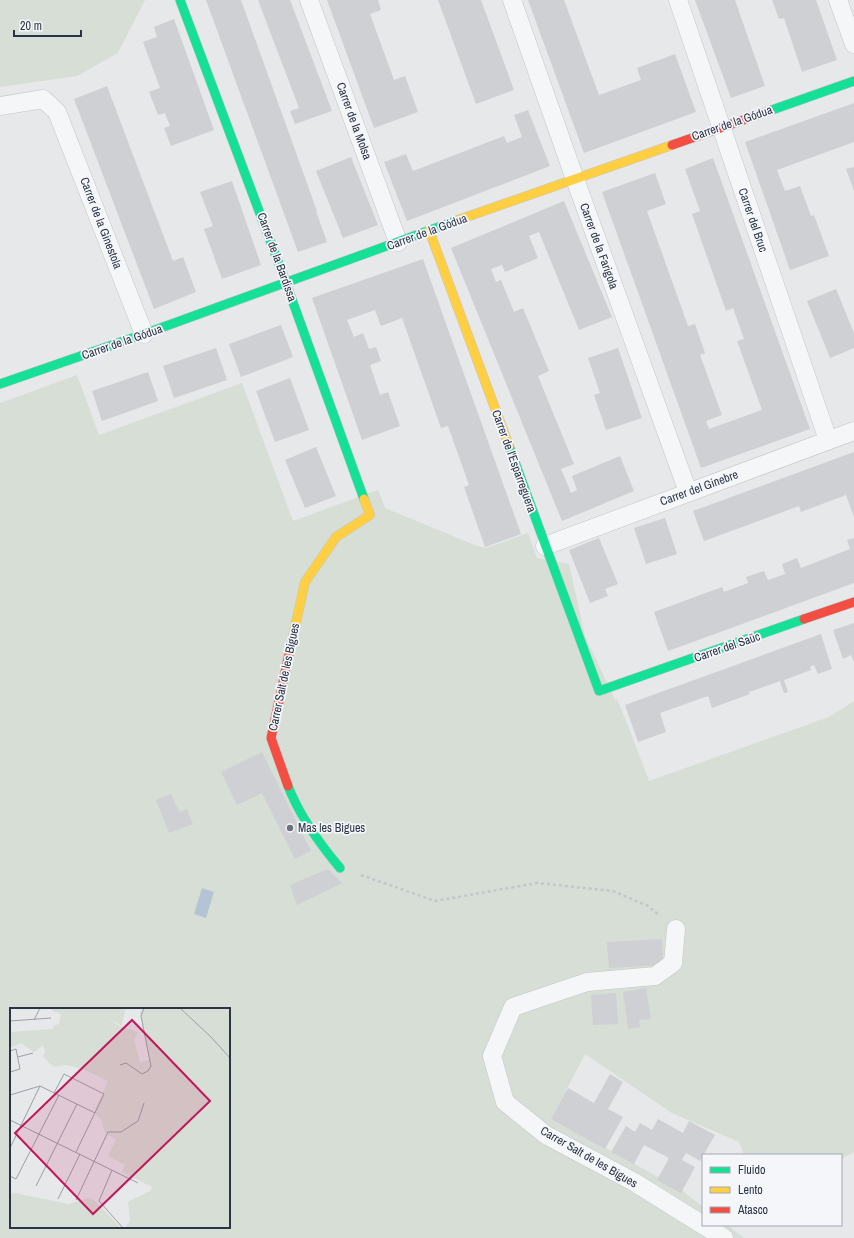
<svg xmlns="http://www.w3.org/2000/svg" width="854" height="1238" viewBox="0 0 854 1238" font-family="'Archivo Narrow',sans-serif">
	<style>
		.green { fill: #d6ded6; fill-rule: evenodd }
		.water { fill: #b4c4d5 }
		.building { fill: #ced0d3 }
		.lines { fill: none; stroke-linecap: round; stroke-linejoin: round }
		.street-casing { stroke: #c4c6c8; stroke-width: 19 }
		.fast-casing { stroke: #c4c6c8; stroke-width: 10 }
		.slow-casing { stroke: #c4c6c8; stroke-width: 10 }
		.jam-casing { stroke: #c4c6c8; stroke-width: 10 }
		.path { stroke: #c5c6ca; stroke-width: 2.5; stroke-dasharray: 3 3; stroke-linecap: butt }
		.street { stroke: #f5f6f7; stroke-width: 18 }
		.fast { stroke: #16e098; stroke-width: 9 }
		.slow { stroke: #ffcf43; stroke-width: 9 }
		.jam { stroke: #f24e42; stroke-width: 9 }
		.poi-dot { fill: #6c737f; stroke: #f4f6f9; stroke-width: 1.5 }
		.labels { text-anchor: middle; dominant-baseline: central; stroke-width: 3.5; stroke-linejoin: round; paint-order: stroke }
		.street-label { font-size: 12px; fill: #2b3445; stroke: #f4f6f9 }
		.poi-label { font-size: 12px; fill: #2b3445; stroke: #f4f6f9; text-anchor: start }
		.inset-road { fill: none; stroke: #9ba0a8; stroke-width: 1 }
		.view { fill: #c2185b; fill-opacity: 0.15; stroke: #c2185b; stroke-width: 2 }
		.inset-edge { fill: none; stroke: #2b3445; stroke-width: 2 }
	</style>
	<rect width="100%" height="100%" fill="#e6e8ea"/>
	<g class="green">
		<polygon points="0,0 145,0 118,53 77,76 0,87"/>
		<path d="M77 375 99 435 242 383 293 521 378 490 385 508 477 546 486 548 528 533 537 558 569 564 585 636 615 700 617 699 632 736 649 781 829 717 854 701V1152L841 1159V1155H744L739 1142 672 1113 585 1054 552 1118 683 1191 703 1207V1225H727L744 1238H0V403ZM11 1009H229V1227H11Z"/>
	</g>
	<polygon class="water" points="202,888 214,892 206,918 194,914"/>
	<g class="building">
		<polygon points="206,0 241,0 317,211 316,211 327,242 298,252"/>
		<polygon points="258,0 290,0 332,111 295,124 290,111 299,108"/>
		<polygon points="327,0 378,0 381,10 370,14 394,80 405,76 418,112 374,128"/>
		<polygon points="438,0 481,0 514,90 476,104"/>
		<polygon points="528,0 564,0 599,95 641,80 637,68 675,54 696,112 584,153"/>
		<polygon points="695,0 735,0 765,86 731,98"/>
		<polygon points="772,0 816,0 837,60 802,72 784,18 779,19"/>
		<polygon points="174,19 214,130 171,146 164,128 170,126 165,113 158,115 149,92 160,88 143,42 157,37 154,27"/>
		<polygon points="107,86 173,261 183,257 196,292 154,309 74,99"/>
		<polygon points="854,103 854,142 777,170 785,191 800,186 811,216 814,215 829,256 790,270 745,142"/>
		<polygon points="528,110 550,166 407,221 384,162 406,154 413,171 504,136 507,143 522,137 514,115"/>
		<polygon points="351,157 378,225 343,238 316,171"/>
		<polygon points="713,158 810,429 701,468 602,192 655,173 666,204 647,211 688,326 695,324 705,353 700,355 722,415 706,421 709,429 762,410 737,341 744,339 733,308 726,311 692,214 700,211 685,169"/>
		<polygon points="854,167 854,191 846,169"/>
		<polygon points="232,181 261,265 222,279 204,229 213,226 200,192"/>
		<polygon points="564,201 612,317 579,330 539,232 529,236 538,258 505,272 502,265 491,269 496,282 501,280 514,312 523,308 549,371 538,376 574,464 561,469 571,493 577,490 572,476 620,456 634,491 562,521 451,248"/>
		<polygon points="423,259 521,534 485,547 464,487 469,485 448,426 441,428 402,318 381,326 375,310 347,320 354,337 363,333 369,349 376,347 381,361 370,365 380,395 388,392 400,426 362,440 312,298"/>
		<polygon points="836,289 854,333 854,348 830,358 807,301"/>
		<polygon points="281,325 293,357 241,377 229,344"/>
		<polygon points="216,348 227,380 174,398 163,366"/>
		<polygon points="618,348 642,418 606,430 594,395 600,393 588,358"/>
		<polygon points="148,372 158,401 102,421 92,391"/>
		<polygon points="290,378 309,430 275,442 256,391"/>
		<polygon points="316,447 336,496 305,508 285,460"/>
		<polygon points="854,452 854,517 846,495 801,512 799,506 704,541 693,511"/>
		<polygon points="665,518 677,554 646,564 634,528"/>
		<polygon points="599,538 618,584 605,589 608,596 590,603 569,550"/>
		<polygon points="854,538 854,583 668,651 654,612 722,587 724,592 748,583 746,577 764,571 768,580 785,574 782,564 797,558 801,568 850,549 847,540"/>
		<polygon points="854,623 854,662 851,655 843,659 833,630"/>
		<polygon points="821,634 832,669 818,674 814,665 810,667 811,670 784,680 788,692 784,693 780,681 749,692 750,694 712,708 708,696 660,713 666,732 638,742 625,705"/>
		<polygon points="262,752 311,851 295,859 262,793 237,805 221,772"/>
		<polygon points="171,794 179,812 187,809 193,824 169,833 156,800"/>
		<polygon points="328,869 342,883 297,905 290,885"/>
		<polygon points="662,939 663,965 609,968 607,942"/>
		<polygon points="646,988 651,1019 639,1020 640,1027 628,1029 623,992"/>
		<polygon points="616,993 618,1024 593,1025 591,995"/>
		<polygon points="610,1074 623,1082 608,1109 623,1117 605,1149 551,1119 568,1088 594,1103"/>
		<polygon points="658,1119 683,1133 689,1121 715,1135 700,1161 686,1153 682,1160 695,1167 681,1193 657,1180 669,1158 644,1145 634,1164 611,1152 626,1126 635,1132 640,1123 652,1130"/>
	</g>
	<g class="lines">
		<defs>
			<g id="street">
				<polyline points="309,0 398,242"/>
				<polyline points="512,0 575,179 688,492"/>
				<polyline points="678,0 828,440"/>
				<polyline points="838,0 854,44"/>
				<polyline points="0,106 43,99 57,112 144,334"/>
				<polyline points="545,546 854,431"/>
				<polyline points="676,929 673,963 655,976 587,982 513,1007 492,1056 505,1102 546,1135 634,1182 703,1225"/>
				<polyline points="703,1225 724,1238"/>
			</g>
			<g id="fast">
				<polyline points="180,0 286,283 364,499"/>
				<polyline points="769,111 854,81"/>
				<polyline points="0,384 144,334 458,220"/>
				<polyline points="509,446 599,691 804,619"/>
				<path d="M288 786C300 817 319 843 340 868"/>
			</g>
			<g id="slow">
				<polyline points="458,220 672,145"/>
				<polyline points="429,230 509,446"/>
				<polyline points="289,654 305,582 336,537 370,515 364,499"/>
			</g>
			<g id="jam">
				<polyline points="672,145 769,111"/>
				<polyline points="804,619 854,602"/>
				<polyline points="288,786 271,738 289,654"/>
			</g>
		</defs>
		<use href="#street" class="street-casing"/>
		<use href="#fast" class="fast-casing"/>
		<use href="#slow" class="slow-casing"/>
		<use href="#jam" class="jam-casing"/>
		<polyline class="path" points="361,875 435,901 537,883 613,891 648,906 660,916"/>
		<use href="#street" class="street"/>
		<use href="#fast" class="fast"/>
		<use href="#slow" class="slow"/>
		<use href="#jam" class="jam"/>
	</g>
	<circle class="poi-dot" cx="290" cy="828" r="4"/>
	<g class="labels">
		<g class="street-label">
			<text transform="translate(354 121) rotate(70)">Carrer de la Molsa</text>
			<text transform="translate(732 123) rotate(-19)">Carrer de la Gódua</text>
			<text transform="translate(753 220) rotate(71)">Carrer del Bruc</text>
			<text transform="translate(101 223) rotate(69)">Carrer de la Ginestola</text>
			<text transform="translate(427 232) rotate(-20)">Carrer de la Gódua</text>
			<text transform="translate(599 246) rotate(70)">Carrer de la Farigola</text>
			<text transform="translate(277 257) rotate(70)">Carrer de la Bardissa</text>
			<text transform="translate(122 342) rotate(-19)">Carrer de la Gódua</text>
			<text transform="translate(514 461) rotate(70)">Carrer de l'Esparreguera</text>
			<text transform="translate(699 488) rotate(-20)">Carrer del Ginebre</text>
			<text transform="translate(727 647) rotate(-19)">Carrer del Saüc</text>
			<text transform="translate(284 677) rotate(-78)">Carrer Salt de les Bigues</text>
			<text transform="translate(589 1157) rotate(30)">Carrer Salt de les Bigues</text>
		</g>
		<g class="poi-label">
			<text x="298" y="828">Mas les Bigues</text>
		</g>
	</g>
	<g transform="translate(10 1008)">
		<rect width="220" height="220" fill="#e6e8ea"/>
		<path d="M43 0H121L115 2 112 18 98 10 109 18 128 24 124 32 130 54 139 52 130 4 134 0H220V220H115L120 213 118 194 140 183 142 179 112 164 115 157 98 148 106 131 95 125 91 111 86 107 85 101 98 73 75 62 56 57 44 59 33 49 35 43 33 37 24 44 11 35 0 40V24L43 21V18L49 16 51 6 41 2ZM5 185 58 196 78 190 84 192 111 220H0V186Z" fill="#d6ded6"/>
		<path class="inset-road" d="M170 0 201 29 220 50M24 12 30 0M0 13 41 10M0 43 6 41 10 61 0 64M8 49 23 45M110 57 116 55 132 66 138 63 141 58 131 8 134 0M44 85 54 66 94 86 66 144M0 87 30 78 85 105M0 112 128 175M0 140 30 78M102 162 89 193 113 220M0 168 6 171 49 87M26 178 67 96M48 191 70 146M66 192 98 124H111L128 113 134 95"/>
		<path class="view" d="M122 12 200 93 83 206 5 125Z"/>
		<rect width="220" height="220" class="inset-edge"/>
	</g>
	<rect x="702" y="1154" width="140" height="72" fill="#f4f6f9" stroke="#a4a8b1"/>
	<rect x="710" y="1167" width="20" height="6" fill="#16e098" stroke="#a4a8b1"/>
	<text x="738" y="1174" font-size="12" fill="#2b3445">Fluido</text>
	<rect x="710" y="1187" width="20" height="6" fill="#ffcf43" stroke="#a4a8b1"/>
	<text x="738" y="1194" font-size="12" fill="#2b3445">Lento</text>
	<rect x="710" y="1207" width="20" height="6" fill="#f24e42" stroke="#a4a8b1"/>
	<text x="738" y="1214" font-size="12" fill="#2b3445">Atasco</text>
	<path d="M14 30v6h67v-6" fill="none" stroke="#2b3445" stroke-width="2"/>
	<text x="20" y="30" font-size="12" fill="#2b3445" stroke="#f4f6f9" stroke-width="3" paint-order="stroke">20 m</text>
</svg>
